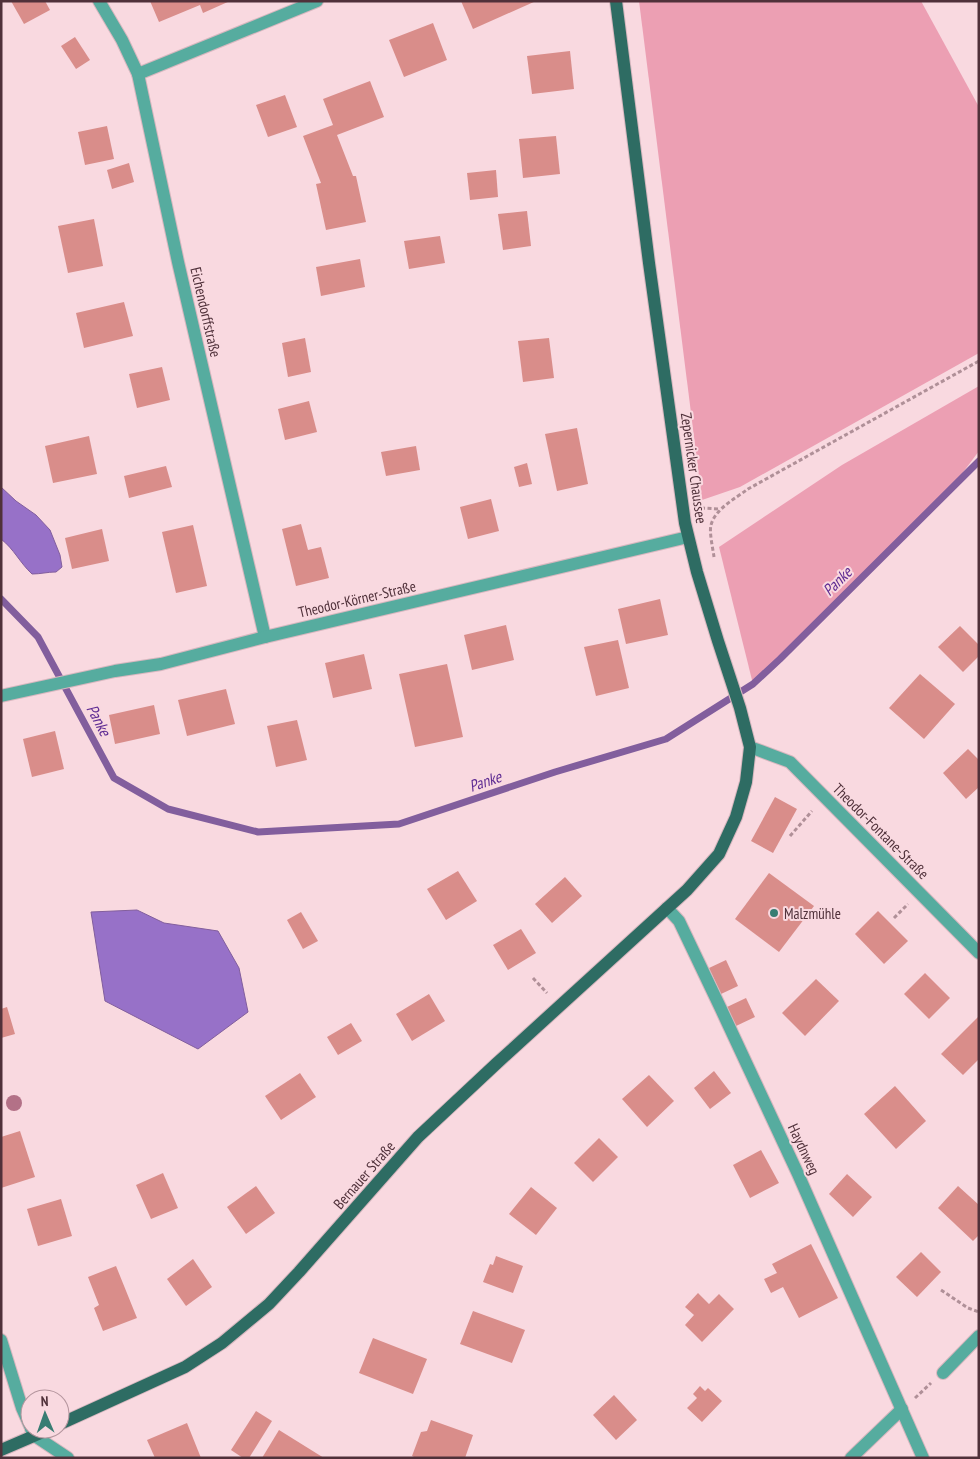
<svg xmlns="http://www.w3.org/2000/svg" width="980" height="1459" viewBox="0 0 980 1459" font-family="'PT Sans Narrow',sans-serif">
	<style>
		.green { fill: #ec9fb3 }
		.water { fill: #9771c8; stroke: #825e9d }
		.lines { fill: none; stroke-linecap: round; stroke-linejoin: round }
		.stream { stroke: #825e9d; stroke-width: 7 }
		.building { fill: #d98d8a }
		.minor-casing { stroke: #d7b7bf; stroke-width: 14 }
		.major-casing { stroke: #d7b7bf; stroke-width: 14 }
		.path { stroke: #b09098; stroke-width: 3; stroke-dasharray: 4 2.5; stroke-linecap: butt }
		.minor { stroke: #56ac9f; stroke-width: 12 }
		.major { stroke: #2e6c63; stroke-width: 12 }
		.tree { fill: #b37187 }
		.poi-dot { fill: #387d73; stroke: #f9d9e0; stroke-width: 2 }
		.labels { text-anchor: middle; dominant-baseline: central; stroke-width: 4; stroke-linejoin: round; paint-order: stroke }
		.street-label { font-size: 15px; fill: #50313a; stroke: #f9d9e0 }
		.poi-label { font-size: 15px; fill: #50313a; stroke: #f9d9e0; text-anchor: start }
		.water-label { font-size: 16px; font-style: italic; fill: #5f2c93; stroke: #f9d9e0 }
	</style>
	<rect width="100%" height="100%" fill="#f9d9e0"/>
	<g class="green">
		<polygon points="639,1 921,1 979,107 979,353 740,487 702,500"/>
		<polygon points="979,386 979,451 946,495 753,684 719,547 842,465"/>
	</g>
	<g class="water">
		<path d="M1 487 16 501 36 515 50 530 60 555 62 567 56 572C47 572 41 574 32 574 20 563 14 549 1 539Z"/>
		<polygon points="137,910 164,923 218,931 239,968 248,1012 198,1049 105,1001 91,912"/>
	</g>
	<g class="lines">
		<polyline class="stream" points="1,599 38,637 114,778 168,809 258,832 399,824 555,772 666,739 753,684 780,659 979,461"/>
	</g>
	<g class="building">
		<polygon points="11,1 45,1 50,10 24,24"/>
		<polygon points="150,1 230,1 203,13 200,5 159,22"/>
		<polygon points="461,1 536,1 473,29"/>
		<polygon points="433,23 447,60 404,77 389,40"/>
		<polygon points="75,37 90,60 76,69 61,46"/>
		<polygon points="570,51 574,89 532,94 527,56"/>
		<polygon points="370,81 384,117 337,135 353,176 356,176 366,222 326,230 316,184 321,183 303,136 333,125 323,99"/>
		<polygon points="285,95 297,127 268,137 256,105"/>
		<polygon points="107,126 114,159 85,165 78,132"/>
		<polygon points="556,136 560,174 523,178 519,139"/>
		<polygon points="129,163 134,182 112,189 107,170"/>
		<polygon points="496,170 498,197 470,200 467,173"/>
		<polygon points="527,211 531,246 503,250 498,214"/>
		<polygon points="94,219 103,266 68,273 58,226"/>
		<polygon points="440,236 445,263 409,269 404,241"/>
		<polygon points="360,259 365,287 321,296 316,267"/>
		<polygon points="124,302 133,336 84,348 76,313"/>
		<polygon points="305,338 311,372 288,377 282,343"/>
		<polygon points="549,338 554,378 523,382 518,341"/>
		<polygon points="162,367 170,400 137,408 129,374"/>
		<polygon points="309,401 317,432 285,440 278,409"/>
		<polygon points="577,428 588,484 557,491 545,434"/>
		<polygon points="89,436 97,474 53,483 45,446"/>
		<polygon points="416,446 420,470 386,476 381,452"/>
		<polygon points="527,463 532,484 519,487 514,467"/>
		<polygon points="166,466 172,487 129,498 124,476"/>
		<polygon points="491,499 499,531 468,539 460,507"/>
		<polygon points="301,524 308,550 321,547 329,578 296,586 282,529"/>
		<polygon points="193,525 207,586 176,593 162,532"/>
		<polygon points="102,529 109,561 72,569 65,538"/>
		<polygon points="660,599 668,635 626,644 618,609"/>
		<polygon points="506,625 514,660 472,670 464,635"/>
		<polygon points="960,626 979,645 979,656 963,672 938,647"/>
		<polygon points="618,640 629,688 596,696 584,647"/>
		<polygon points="364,654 372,689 333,698 325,663"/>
		<polygon points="447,664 463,737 415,747 399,674"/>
		<polygon points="920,674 955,704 924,739 889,708"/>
		<polygon points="226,689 235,724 187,736 178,700"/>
		<polygon points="154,705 160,734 115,744 109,715"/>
		<polygon points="297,720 307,760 276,767 267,726"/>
		<polygon points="55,731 64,769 32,777 23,739"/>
		<polygon points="968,749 979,760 979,787 966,799 943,773"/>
		<polygon points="775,797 797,809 773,853 751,841"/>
		<polygon points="458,871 477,901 446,920 427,889"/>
		<polygon points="769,873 814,906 779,952 735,919"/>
		<polygon points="565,877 582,896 552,923 535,904"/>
		<polygon points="878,911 908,941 884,964 855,934"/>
		<polygon points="301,912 318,941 303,949 287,920"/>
		<polygon points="521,929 536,953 508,970 493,945"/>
		<polygon points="726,960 738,986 721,994 709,968"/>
		<polygon points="925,973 950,998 929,1019 904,994"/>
		<polygon points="816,979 839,1001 805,1036 782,1013"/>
		<polygon points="429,994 445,1021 412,1041 396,1014"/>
		<polygon points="746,998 755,1017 736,1026 727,1007"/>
		<polygon points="7,1007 15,1034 1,1038 1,1009"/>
		<polygon points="979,1016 979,1059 963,1075 941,1054"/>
		<polygon points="351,1023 362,1041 338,1055 327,1037"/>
		<polygon points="714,1071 731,1093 710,1109 694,1088"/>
		<polygon points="300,1073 316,1097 281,1120 265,1096"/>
		<polygon points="649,1075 674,1101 647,1127 622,1099"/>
		<polygon points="895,1086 926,1121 896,1149 864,1114"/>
		<polygon points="20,1131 35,1177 1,1188 1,1137"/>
		<polygon points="599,1138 618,1157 593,1182 574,1163"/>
		<polygon points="761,1150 779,1183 750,1198 733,1165"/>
		<polygon points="163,1173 178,1208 151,1219 136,1185"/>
		<polygon points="847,1174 872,1197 853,1217 829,1194"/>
		<polygon points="256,1186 275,1213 246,1234 227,1207"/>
		<polygon points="958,1186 979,1205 979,1235 973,1241 938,1208"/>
		<polygon points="531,1187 557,1208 536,1235 509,1214"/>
		<polygon points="61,1199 72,1236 38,1246 27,1209"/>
		<polygon points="811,1244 838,1298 799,1318 783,1287 771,1293 764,1279 777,1273 772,1264"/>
		<polygon points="921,1252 941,1272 917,1297 896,1277"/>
		<polygon points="496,1256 523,1266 513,1293 483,1282 490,1264 493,1265"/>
		<polygon points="193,1259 212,1287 186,1306 167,1279"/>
		<polygon points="116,1266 137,1318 103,1331 94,1308 99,1305 88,1277"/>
		<polygon points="698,1293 709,1304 719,1294 734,1309 702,1342 685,1325 694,1315 685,1307"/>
		<polygon points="473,1311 525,1330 512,1363 460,1344"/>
		<polygon points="373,1338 427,1359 413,1394 359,1373"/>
		<polygon points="700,1386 705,1391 708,1388 722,1401 702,1422 687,1408 697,1398 693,1394"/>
		<polygon points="614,1395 637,1420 616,1440 593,1415"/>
		<polygon points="256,1411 272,1421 249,1458 243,1458 231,1450"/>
		<polygon points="431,1420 473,1435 465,1458 416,1458 412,1456 421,1432 427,1431"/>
		<polygon points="187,1423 201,1458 155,1458 147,1440"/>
		<polygon points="279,1430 324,1458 262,1458"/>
	</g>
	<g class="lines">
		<defs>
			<g id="minor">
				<polyline points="99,1 122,40 138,74 178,262 265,637"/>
				<polyline points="138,74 317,1"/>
				<polyline points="1,696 115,671 161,664 265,637 688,537"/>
				<polyline points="750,747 790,762 979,953"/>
				<polyline points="667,908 679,921 721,1009 798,1174 923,1458"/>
				<polyline points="1,1340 22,1408 30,1426"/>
				<polyline points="943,1373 979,1336"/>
				<polyline points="31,1429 35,1436 68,1458"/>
				<polyline points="851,1458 902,1409"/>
			</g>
			<g id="major">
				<polyline points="60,1424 185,1367 222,1343 269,1304 299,1272 418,1137 496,1064 687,890 719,854 736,817 746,782 750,747 740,708 718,641 697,572 685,523 649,263 616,1"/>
				<polyline points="1,1450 50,1429"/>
			</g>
		</defs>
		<use href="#minor" class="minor-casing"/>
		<use href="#major" class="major-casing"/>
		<g class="path">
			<polyline points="701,508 720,509"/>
			<path d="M714 557C713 549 709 532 711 525 715 509 736 498 748 489L979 361"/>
			<polyline points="790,836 812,811"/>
			<polyline points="894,918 908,904"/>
			<polyline points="533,978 547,993"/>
			<polyline points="941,1290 968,1308 979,1312"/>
			<polyline points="915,1398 931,1383"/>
		</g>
		<use href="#minor" class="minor"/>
		<use href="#major" class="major"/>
	</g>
	<circle class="tree" cx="14" cy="1103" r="8"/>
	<circle class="poi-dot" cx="774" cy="913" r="5"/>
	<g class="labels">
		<g class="street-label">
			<text transform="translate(206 312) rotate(77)">Eichendorffstraße</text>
			<text transform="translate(694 468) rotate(82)">Zepernicker Chaussee</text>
			<text transform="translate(357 599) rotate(-13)">Theodor-Körner-Straße</text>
			<text transform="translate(881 831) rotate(45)">Theodor-Fontane-Straße</text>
			<text transform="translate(804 1149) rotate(65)">Haydnweg</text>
			<text transform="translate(364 1175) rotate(-49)">Bernauer Straße</text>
		</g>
		<g class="poi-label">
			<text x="784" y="913">Malzmühle</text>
		</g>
		<g class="water-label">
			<text transform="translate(837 581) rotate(-45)">Panke</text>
			<text transform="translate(99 720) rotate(62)">Panke</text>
			<text transform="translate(485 781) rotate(-19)">Panke</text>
		</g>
	</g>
	<rect width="980" height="1459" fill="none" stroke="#50313a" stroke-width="5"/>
	<g transform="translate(45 1414) rotate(358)"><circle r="24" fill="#f9d9e0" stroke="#b5969e"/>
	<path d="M0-4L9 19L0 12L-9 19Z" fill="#387d73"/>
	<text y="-8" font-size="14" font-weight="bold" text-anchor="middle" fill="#50313a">N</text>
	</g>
</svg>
